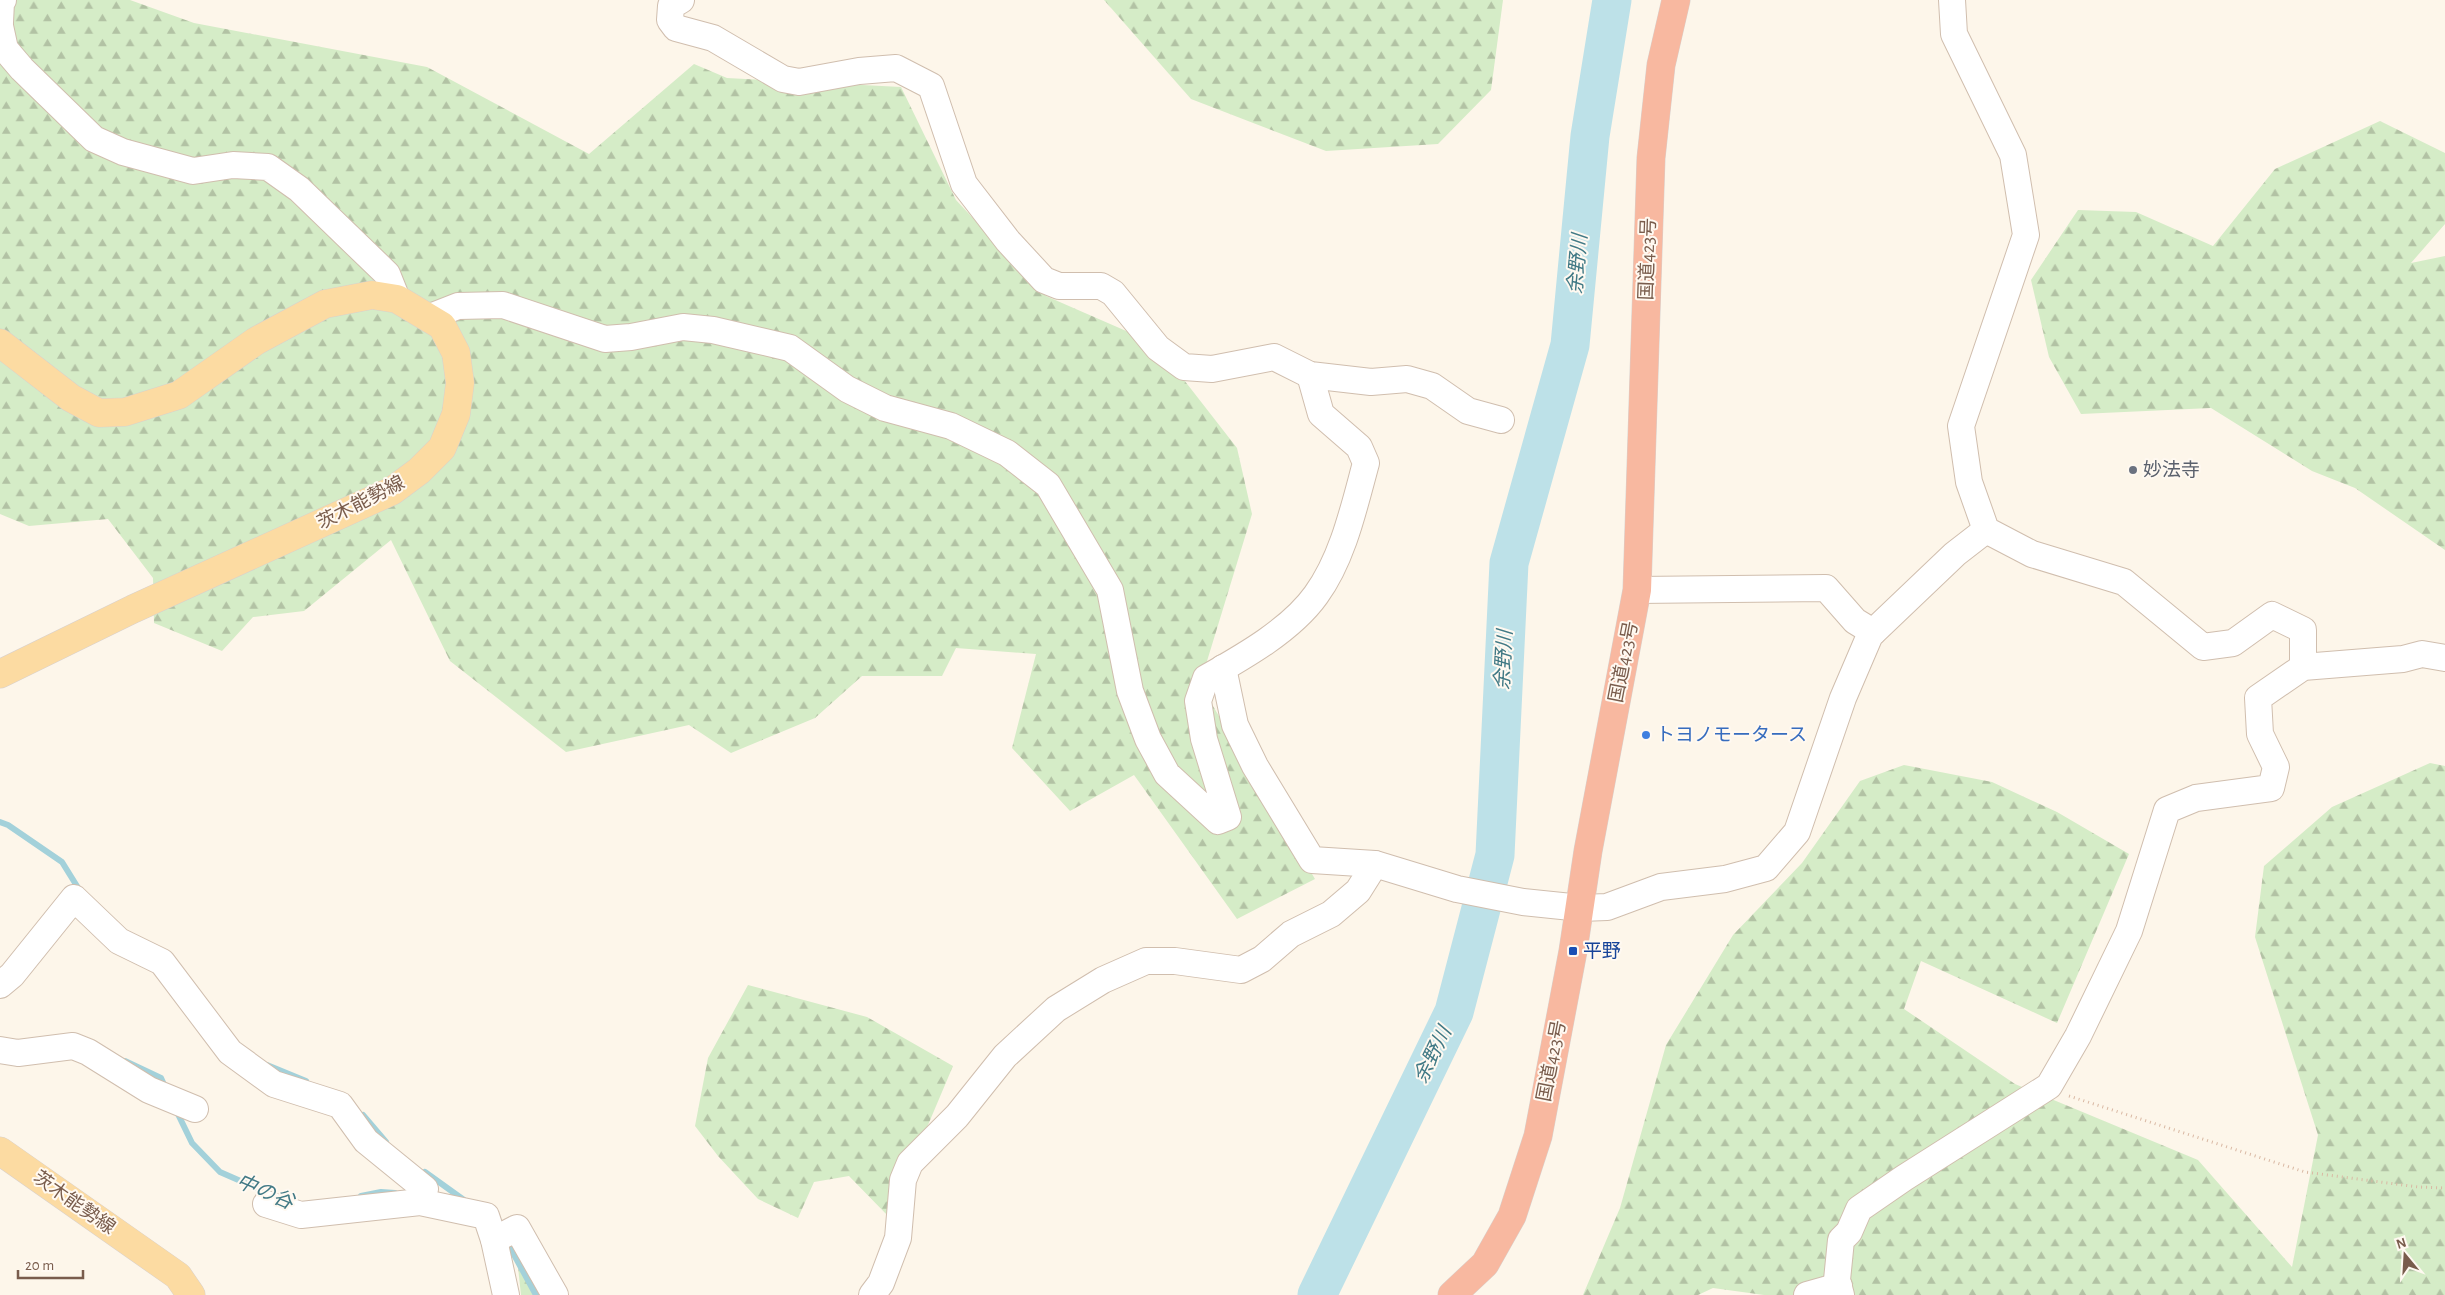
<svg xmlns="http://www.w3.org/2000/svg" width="2445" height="1295" viewBox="0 0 2445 1295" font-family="'Alegreya Sans','Noto Sans JP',sans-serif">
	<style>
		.forest { fill: url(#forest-firs) }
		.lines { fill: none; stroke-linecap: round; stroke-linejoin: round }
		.stream { stroke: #a3d1da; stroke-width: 6 }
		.river { stroke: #bde1e8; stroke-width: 39 }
		.minor-casing { stroke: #d0beae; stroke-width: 28 }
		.major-casing { stroke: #d9d1cd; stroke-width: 29 }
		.highway-casing { stroke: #d9d1cd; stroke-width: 29 }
		.path { stroke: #d9b8a3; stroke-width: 3; stroke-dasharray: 1 4; stroke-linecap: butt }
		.minor { stroke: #fff; stroke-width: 26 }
		.major { stroke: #fcdba2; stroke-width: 28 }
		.highway { stroke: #f8b8a0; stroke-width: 28 }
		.worship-dot { fill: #6b7280; stroke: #fff9f1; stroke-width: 2 }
		.shop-dot { fill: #3f7fe0; stroke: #fff9f1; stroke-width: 2 }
		.transit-dot { fill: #1a4fb4; stroke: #fff9f1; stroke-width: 2 }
		.labels { text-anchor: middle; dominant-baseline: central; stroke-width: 4; stroke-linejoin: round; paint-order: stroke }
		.street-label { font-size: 19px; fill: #795c4c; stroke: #fff9f1 }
		.worship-label { font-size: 19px; fill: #5b616d; stroke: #fff9f1; text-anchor: start }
		.shop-label { font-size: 19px; fill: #366cbe; stroke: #fff9f1; text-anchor: start }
		.transit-label { font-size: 19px; fill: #164399; stroke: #fff9f1; text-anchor: start }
		.water-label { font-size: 20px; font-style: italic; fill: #417985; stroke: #fff9f1 }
	</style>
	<defs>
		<pattern id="forest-firs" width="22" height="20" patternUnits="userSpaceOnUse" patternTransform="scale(1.25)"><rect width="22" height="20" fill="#d5ecc7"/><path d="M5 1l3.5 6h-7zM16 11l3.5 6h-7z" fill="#b2c2a4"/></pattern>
	</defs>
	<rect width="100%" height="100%" fill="#fdf6ea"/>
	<g class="forest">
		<polygon points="0,0 130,0 194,23 427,67 589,154 694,64 727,78 901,87 956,200 1046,296 1156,344 1237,448 1252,514 1200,684 1315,879 1237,919 1134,775 1070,811 1012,748 1036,654 956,648 942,676 862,676 815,718 731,753 689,725 566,752 450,661 391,540 304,611 253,617 222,651 154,623 153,578 108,519 29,526 0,514"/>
		<polygon points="1104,0 1503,0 1491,90 1438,144 1326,151 1191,99"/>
		<polygon points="2380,121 2445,153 2445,224 2411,263 2445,256 2445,550 2355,488 2312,471 2211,408 2081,414 2049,357 2031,280 2078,210 2136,212 2213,246 2275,169"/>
		<polygon points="2430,763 2445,766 2445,1295 1764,1295 1713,1288 1698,1295 1583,1295 1620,1208 1666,1045 1733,935 1802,863 1860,781 1904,765 1992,782 2057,812 2129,854 2057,1023 1921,961 1904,1009 2015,1084 2198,1160 2292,1267 2318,1135 2255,937 2264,866 2332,807"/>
		<polygon points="748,985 867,1017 953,1066 889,1217 849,1176 814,1182 798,1218 758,1199 718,1156 695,1126 708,1058"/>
		<polygon points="517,1258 539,1295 521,1295"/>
	</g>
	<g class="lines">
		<g class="stream">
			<polyline points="0,822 8,825 62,862 80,891"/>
			<polyline points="125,1061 161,1078 165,1087"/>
			<polyline points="267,1065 306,1081"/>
			<polyline points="176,1110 192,1143 220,1172 270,1194"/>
			<polyline points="363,1115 386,1142"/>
			<polyline points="425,1172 464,1200"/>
			<polyline points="361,1196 381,1192 395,1193"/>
			<polyline points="506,1240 536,1295"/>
		</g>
		<polyline class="river" points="1317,1295 1454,1012 1495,855 1509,563 1570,345 1590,136 1612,0"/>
		<defs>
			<g id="minor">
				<polyline points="681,0 671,6 670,20 676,28 713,38 783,79 799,82 859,71 896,68 931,86 964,184 1008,241 1044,280 1059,286 1101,286 1113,293 1158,348 1184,367 1212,369 1274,357 1310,375 1371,382 1407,379 1432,386 1468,411 1501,420"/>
				<polyline points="1952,0 1954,34 2013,155 2026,235 1961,426 1969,482 1986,530 2032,554 2124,582 2203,647 2233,643 2272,615 2303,630 2303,667"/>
				<polyline points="0,22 1,2 3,0"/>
				<polyline points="0,26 5,49 22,69 94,139 123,152 193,171 233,165 268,167 299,189 387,274 397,299"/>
				<path d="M430 317 458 306 503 305 605 339 631 337 683 327 713 330 790 348 847 389 885 408 951 426 1007 453 1048 485 1110 590 1130 691 1148 739 1167 774 1218 821 1228 817 1204 739 1198 701 1206 678C1243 657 1291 630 1316 595 1343 558 1354 507 1366 463L1359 447 1321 414 1310 375"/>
				<polyline points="1637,590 1826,588 1855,621 1873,632"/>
				<polyline points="1223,668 1235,725 1255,766 1312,860 1375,864 1457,889 1523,902 1581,908 1607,907 1661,887 1725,879 1766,868 1797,832 1843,698 1870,635 1955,554 1986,530"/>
				<polyline points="0,985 12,975 74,898 119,941 162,962 230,1052 274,1084 340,1105 366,1141 425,1189 420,1202"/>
				<polyline points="0,1050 18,1053 73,1046 88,1052 149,1090 195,1109"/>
				<polyline points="266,1204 301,1215 420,1202 486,1216 494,1240 506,1295"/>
				<polyline points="494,1240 517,1228 555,1295"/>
				<polyline points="872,1295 881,1283 898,1238 903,1180 910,1163 957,1116 1005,1056 1056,1009 1103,980 1146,961 1175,961 1241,970 1262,959 1291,934 1331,914 1358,891 1375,864"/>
				<polyline points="1807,1295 1839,1286"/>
				<polyline points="1841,1295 1837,1280 1841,1240 1849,1232 1859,1209 1904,1178 2049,1086 2078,1036 2129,931 2167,810 2196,798 2271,788 2276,767 2260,734 2258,698 2303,667 2403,659 2422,654 2445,658"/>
			</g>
			<g id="major">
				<polyline points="0,343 71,398 99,413 125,412 179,395 256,341 325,304 372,295 397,299 442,326 456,353 460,383 456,414 442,448 419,471 392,491 133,609 0,674"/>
				<polyline points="0,1151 178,1276 191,1295"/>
			</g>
			<polyline id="highway" points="1452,1295 1485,1264 1512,1216 1538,1136 1573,951 1588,851 1637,590 1651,158 1661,65 1676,0"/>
		</defs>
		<use href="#minor" class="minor-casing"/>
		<use href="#major" class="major-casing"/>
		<use href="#highway" class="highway-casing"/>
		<polyline class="path" points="2069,1096 2305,1172 2418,1187 2445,1188"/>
		<use href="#minor" class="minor"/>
		<use href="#major" class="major"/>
		<use href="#highway" class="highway"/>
	</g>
	<circle class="worship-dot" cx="2133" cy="470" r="5"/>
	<circle class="shop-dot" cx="1646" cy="735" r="5"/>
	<rect class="transit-dot" x="1568" y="946" width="10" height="10" rx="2.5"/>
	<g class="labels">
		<g class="street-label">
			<text transform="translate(1648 259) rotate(-88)">国道423号</text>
			<text transform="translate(361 503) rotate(-27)">茨木能勢線</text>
			<text transform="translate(1624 662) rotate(-79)">国道423号</text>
			<text transform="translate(1552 1061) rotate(-79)">国道423号</text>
			<text transform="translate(74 1203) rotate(35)">茨木能勢線</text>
		</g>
		<g class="worship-label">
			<text x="2143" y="470">妙法寺</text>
		</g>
		<g class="shop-label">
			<text x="1656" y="735">トヨノモータース</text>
		</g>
		<g class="transit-label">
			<text x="1583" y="951">平野</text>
		</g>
		<g class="water-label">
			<text transform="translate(1578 264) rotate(-85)">余野川</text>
			<text transform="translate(1504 660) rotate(-87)">余野川</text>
			<text transform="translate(1433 1055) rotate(-64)">余野川</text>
			<text transform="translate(265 1192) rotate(23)">中の谷</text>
		</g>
	</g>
	<g transform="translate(2405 1255) rotate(342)" stroke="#fff9f1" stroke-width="4" paint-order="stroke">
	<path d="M0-4L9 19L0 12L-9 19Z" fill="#795c4c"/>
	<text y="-8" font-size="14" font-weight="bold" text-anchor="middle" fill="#795c4c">N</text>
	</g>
	<path d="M18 1270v8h65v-8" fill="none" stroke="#795c4c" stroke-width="2.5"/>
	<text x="25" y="1270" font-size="15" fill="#795c4c" stroke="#fff9f1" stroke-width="4" paint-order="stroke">20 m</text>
</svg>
